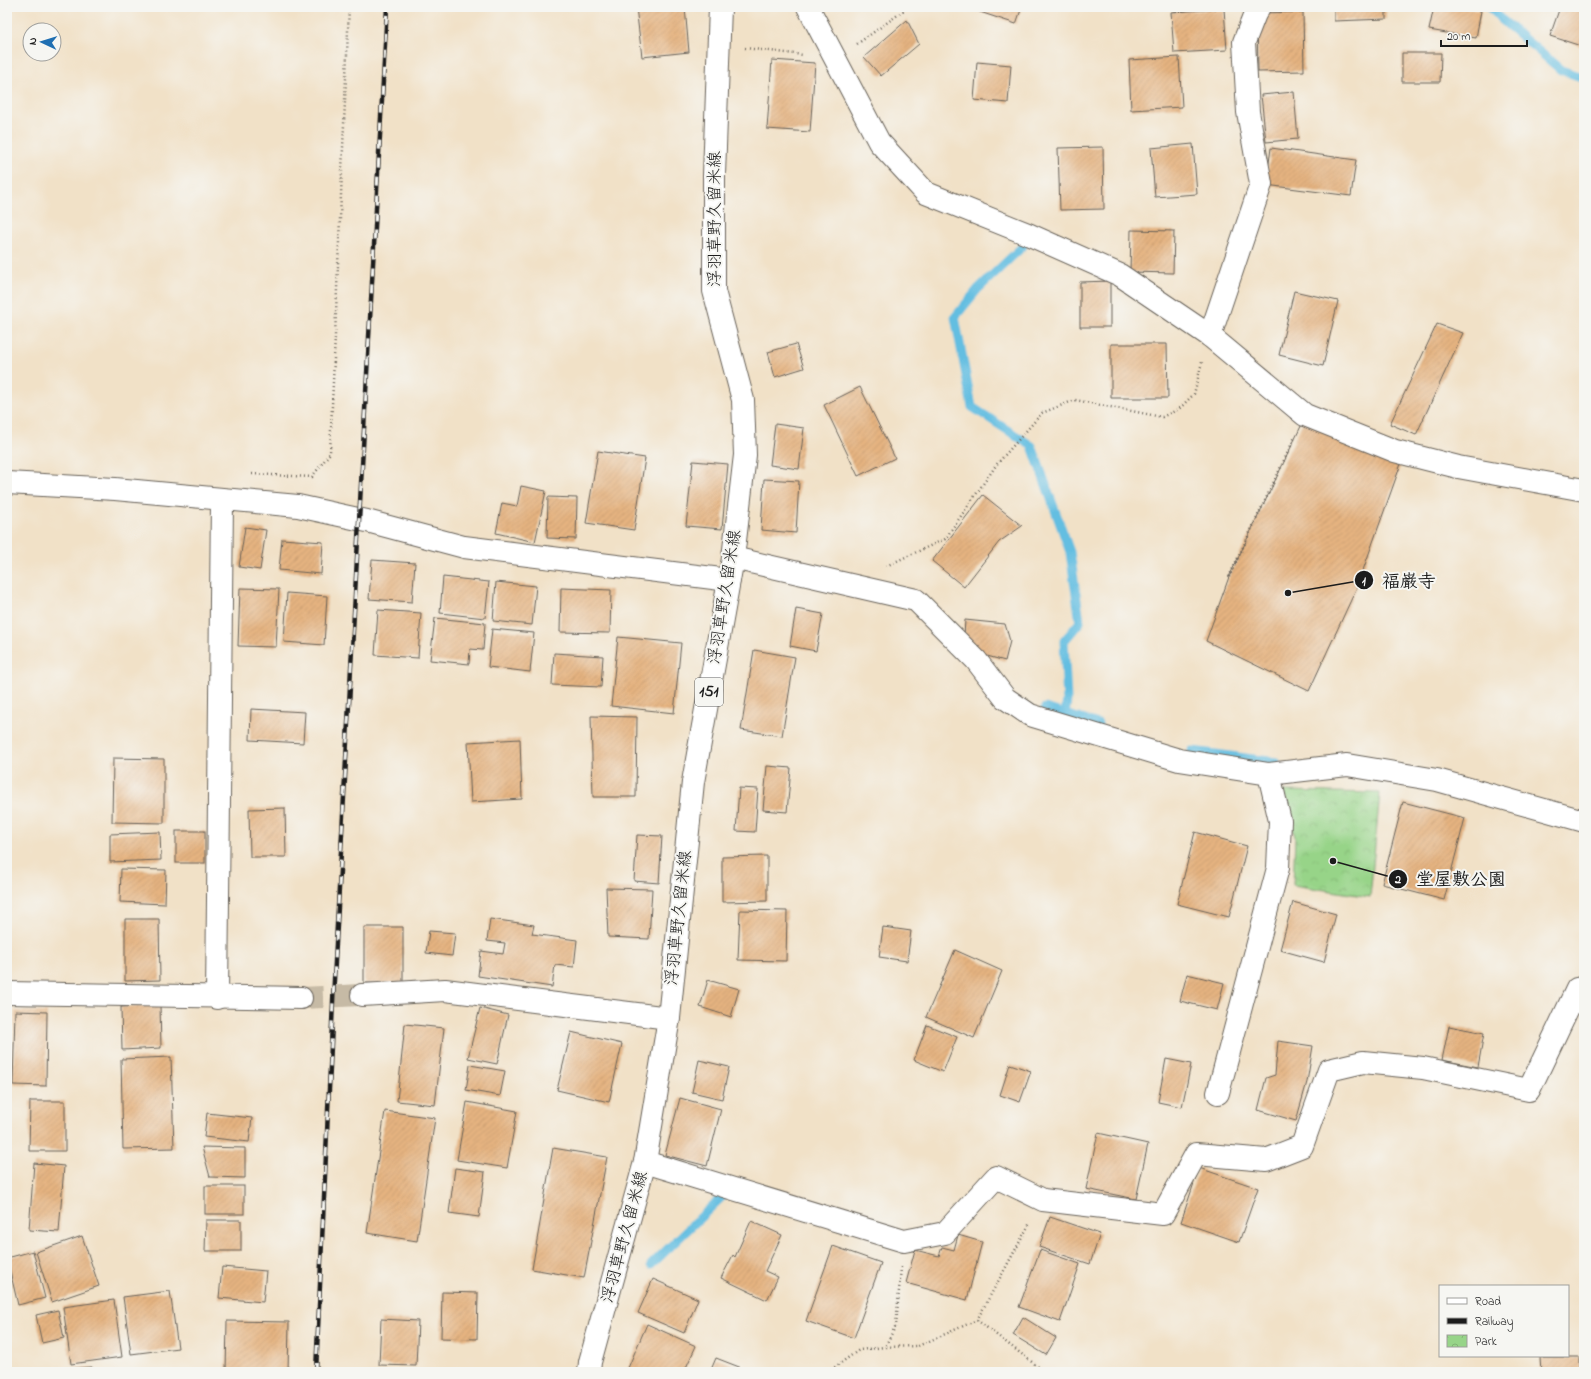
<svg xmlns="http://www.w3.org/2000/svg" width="1591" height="1379" viewBox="0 0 1591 1379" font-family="'Indie Flower','Klee One',sans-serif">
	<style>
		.park { fill: url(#park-crowns); stroke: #5a7852 }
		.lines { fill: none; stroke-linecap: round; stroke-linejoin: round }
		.stream { stroke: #63bee1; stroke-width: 9 }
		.building { fill: url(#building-hatch) }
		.minor-tunnel { stroke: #c6baa5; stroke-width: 22; stroke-dasharray: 22 11; stroke-linecap: butt }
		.minor-casing { stroke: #676158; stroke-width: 24 }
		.tertiary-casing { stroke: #676158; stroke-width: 24 }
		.primary-casing { stroke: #676158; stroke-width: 24 }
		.path { stroke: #676158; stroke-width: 2.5; stroke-dasharray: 1 3; stroke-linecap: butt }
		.minor { stroke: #fff; stroke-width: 22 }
		.tertiary { stroke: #fff; stroke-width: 22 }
		.primary { stroke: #fff; stroke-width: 22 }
		.rail-casing { stroke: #1c1c1c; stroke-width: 4.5 }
		.rail { stroke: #f6f6f2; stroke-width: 3; stroke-dasharray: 9; stroke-linecap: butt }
		.labels { text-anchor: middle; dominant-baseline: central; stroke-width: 4; stroke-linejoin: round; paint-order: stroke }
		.shield { fill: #f6f6f2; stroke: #5d5d5c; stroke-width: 1 }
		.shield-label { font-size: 16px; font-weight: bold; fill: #1c1c1c }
		.street-label { font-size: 17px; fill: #1c1c1c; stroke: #f6f6f2 }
		.leader { fill: none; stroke: #1c1c1c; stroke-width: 1.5 }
		.callout-dot { fill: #1c1c1c; stroke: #f6f6f2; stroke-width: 1.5 }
		.mark-label { font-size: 12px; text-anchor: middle; font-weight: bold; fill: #fff }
		.callout-label { font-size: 18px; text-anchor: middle; font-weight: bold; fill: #1c1c1c; stroke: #f6f6f2; stroke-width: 4; stroke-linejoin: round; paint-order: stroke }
	</style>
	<defs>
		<pattern id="park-crowns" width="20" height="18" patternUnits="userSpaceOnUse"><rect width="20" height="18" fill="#97d488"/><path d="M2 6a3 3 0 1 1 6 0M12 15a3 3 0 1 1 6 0" fill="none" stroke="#82b575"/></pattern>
		<pattern id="building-hatch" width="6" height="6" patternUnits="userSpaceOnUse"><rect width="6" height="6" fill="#e5b380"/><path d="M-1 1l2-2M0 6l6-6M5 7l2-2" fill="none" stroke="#c4996e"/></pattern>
	</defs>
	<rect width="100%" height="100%" fill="#f6f6f2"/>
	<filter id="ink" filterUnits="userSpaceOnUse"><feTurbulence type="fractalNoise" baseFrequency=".025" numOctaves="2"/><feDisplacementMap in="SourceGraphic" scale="8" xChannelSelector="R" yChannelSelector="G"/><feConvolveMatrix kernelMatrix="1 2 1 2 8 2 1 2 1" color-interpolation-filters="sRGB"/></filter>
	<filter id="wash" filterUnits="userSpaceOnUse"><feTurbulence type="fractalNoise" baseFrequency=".012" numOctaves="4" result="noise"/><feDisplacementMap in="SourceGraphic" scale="16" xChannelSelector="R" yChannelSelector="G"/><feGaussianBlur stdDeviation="0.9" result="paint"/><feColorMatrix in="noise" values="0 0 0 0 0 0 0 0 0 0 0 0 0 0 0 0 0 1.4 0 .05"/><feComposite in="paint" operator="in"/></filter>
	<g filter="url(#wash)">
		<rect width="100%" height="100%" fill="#f1e1c7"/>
		<polygon class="park" points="1283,791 1380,793 1370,897 1293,885 1295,837"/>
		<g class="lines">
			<g class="stream">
				<polyline points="1490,7 1501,19 1561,70 1584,78"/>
				<polyline points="1023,246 978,289 955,317 972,407 1032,446 1070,552 1080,622 1064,641 1067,700 1065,714"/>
				<polyline points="1045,708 1098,724"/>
				<polyline points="1192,751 1276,762"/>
				<polyline points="651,1265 730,1189"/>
			</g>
		</g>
		<g id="blocks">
			<g class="building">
				<polygon points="636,7 685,7 689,52 642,57"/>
				<polygon points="965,7 1022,7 1016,24"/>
				<polygon points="1334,7 1386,7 1386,19 1334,21"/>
				<polygon points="1434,7 1459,7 1481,11 1476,38 1429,30"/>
				<polygon points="1560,7 1584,7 1584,39 1581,46 1550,36"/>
				<polygon points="1224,9 1227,50 1174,53 1171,12"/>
				<polygon points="1303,12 1304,71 1258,72 1257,13"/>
				<polygon points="907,20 919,44 881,76 864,57"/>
				<polygon points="1402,53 1441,53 1440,82 1402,82"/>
				<polygon points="1179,57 1182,107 1131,110 1129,60"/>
				<polygon points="772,60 815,63 810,132 767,129"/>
				<polygon points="977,62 1011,65 1008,103 974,100"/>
				<polygon points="1294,92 1298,139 1266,142 1261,95"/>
				<polygon points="1193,144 1197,194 1155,197 1151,148"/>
				<polygon points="1103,147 1104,209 1060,210 1058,148"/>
				<polygon points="1271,148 1356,160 1351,196 1266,185"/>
				<polygon points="1131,230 1174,231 1173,273 1130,272"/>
				<polygon points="1110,281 1110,327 1080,327 1080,282"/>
				<polygon points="1294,291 1338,301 1323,366 1279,355"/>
				<polygon points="1437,324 1463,333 1416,435 1390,424"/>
				<polygon points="796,344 804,368 775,377 768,352"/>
				<polygon points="1111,344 1167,344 1168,398 1111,398"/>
				<polygon points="860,387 895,458 858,476 824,405"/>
				<polygon points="1303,422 1402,461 1357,587 1309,691 1206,641 1229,577"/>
				<polygon points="775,424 804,428 799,469 770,465"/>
				<polygon points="598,451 645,458 634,530 586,523"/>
				<polygon points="693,461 728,464 722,529 686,526"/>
				<polygon points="764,479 799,481 796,533 761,530"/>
				<polygon points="521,486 546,491 535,542 496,533 502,503 517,506"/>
				<polygon points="983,495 1022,526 999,542 964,587 932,561"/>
				<polygon points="548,497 577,498 576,539 547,538"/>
				<polygon points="245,527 266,530 260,570 239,567"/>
				<polygon points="282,539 323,542 321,574 279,570"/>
				<polygon points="372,560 415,563 412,602 369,599"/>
				<polygon points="443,577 489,582 485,618 440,613"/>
				<polygon points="496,582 536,586 532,625 493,621"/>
				<polygon points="240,588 279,589 276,647 238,646"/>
				<polygon points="561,588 611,590 610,633 560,632"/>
				<polygon points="287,593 327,596 324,645 284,642"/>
				<polygon points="796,609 823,614 816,651 790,646"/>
				<polygon points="378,610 421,613 418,658 375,655"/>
				<polygon points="435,618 485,623 483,650 470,649 469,664 430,660"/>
				<polygon points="965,620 1005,624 1010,641 1005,661 966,650 964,636"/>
				<polygon points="492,629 534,633 530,672 488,667"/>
				<polygon points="618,637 681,643 674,713 611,706"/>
				<polygon points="754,650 795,657 782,736 741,730"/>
				<polygon points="554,653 603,656 601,687 552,685"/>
				<polygon points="251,709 305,712 303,743 250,740"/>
				<polygon points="591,716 637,717 636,797 593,797"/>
				<polygon points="520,739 522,799 471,802 468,742"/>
				<polygon points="113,758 164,759 164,823 112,822"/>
				<polygon points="767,766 791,768 787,812 763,810"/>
				<polygon points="739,788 758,789 755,832 736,831"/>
				<polygon points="1403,802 1465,818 1444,900 1382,884"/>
				<polygon points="285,808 286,857 250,857 249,809"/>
				<rect x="176" y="831" width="29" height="32"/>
				<polygon points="160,832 161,860 110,862 110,834"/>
				<polygon points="1195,832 1247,846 1229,917 1177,904"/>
				<polygon points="637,835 662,836 659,883 634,881"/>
				<polygon points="767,856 767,901 722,902 722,857"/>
				<polygon points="121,869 166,870 165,904 120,902"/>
				<polygon points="606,888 652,889 649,939 608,937"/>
				<polygon points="1293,902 1336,914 1324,962 1280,950"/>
				<polygon points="740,910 787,911 786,961 738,960"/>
				<polygon points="125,919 159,919 160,980 125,981"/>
				<polygon points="490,919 534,925 532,934 577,940 574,967 555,965 552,987 478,976 481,951 503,954 505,943 487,941"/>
				<polygon points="364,927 403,927 403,984 364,983"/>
				<polygon points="883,927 911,931 907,961 879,957"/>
				<polygon points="429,931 455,933 452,956 426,953"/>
				<polygon points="955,950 1002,971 974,1038 926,1017"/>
				<polygon points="1187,974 1224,983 1217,1010 1180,1001"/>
				<polygon points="708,980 739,989 731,1017 700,1007"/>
				<polygon points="160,1005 161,1048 122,1050 121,1007"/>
				<polygon points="480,1008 508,1015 497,1064 468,1058"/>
				<polygon points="15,1011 47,1012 46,1086 13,1085"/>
				<polygon points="405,1024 444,1028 435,1105 397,1101"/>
				<polygon points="927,1025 957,1037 943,1072 914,1060"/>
				<polygon points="1449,1026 1484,1033 1478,1067 1442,1060"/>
				<polygon points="571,1032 622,1044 609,1102 557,1090"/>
				<polygon points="1278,1041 1313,1046 1307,1082 1296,1121 1258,1110 1266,1078 1275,1075"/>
				<polygon points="171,1057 174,1148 123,1149 121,1059"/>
				<polygon points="1166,1059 1191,1064 1182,1107 1158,1102"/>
				<polygon points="699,1060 729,1067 722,1099 692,1092"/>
				<polygon points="1010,1064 1031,1071 1020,1102 1000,1095"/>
				<polygon points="470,1065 505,1071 500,1096 466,1090"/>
				<polygon points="680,1098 721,1109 707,1166 665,1155"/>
				<polygon points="30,1101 65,1101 65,1151 29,1151"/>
				<polygon points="467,1102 517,1111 507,1168 457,1160"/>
				<polygon points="385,1111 435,1118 417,1241 367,1233"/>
				<polygon points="207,1113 252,1118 249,1142 204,1137"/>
				<polygon points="1098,1133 1148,1144 1136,1199 1086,1189"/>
				<polygon points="202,1147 245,1148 245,1178 210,1177"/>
				<polygon points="553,1148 607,1157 584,1278 532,1269"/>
				<polygon points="34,1163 64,1166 59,1232 29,1230"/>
				<polygon points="455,1168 485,1172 479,1217 449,1213"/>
				<polygon points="1199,1168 1258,1188 1239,1242 1181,1222"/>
				<rect x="205" y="1186" width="39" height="28"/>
				<polygon points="1050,1217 1100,1234 1090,1264 1039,1247"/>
				<polygon points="206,1220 241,1220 241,1251 205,1251"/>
				<polygon points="751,1221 782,1235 765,1271 778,1277 767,1300 721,1278 733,1255 735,1257"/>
				<polygon points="958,1235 982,1242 967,1300 906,1283 915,1250 939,1256 942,1247 954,1250"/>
				<polygon points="82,1236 99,1286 52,1302 36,1252"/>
				<polygon points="833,1246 881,1263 854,1338 806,1321"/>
				<polygon points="1040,1250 1080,1264 1060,1322 1019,1307"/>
				<polygon points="33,1251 45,1298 18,1305 7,1258"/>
				<polygon points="222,1267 266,1271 263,1302 219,1298"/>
				<polygon points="653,1279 698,1299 684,1333 638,1313"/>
				<polygon points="170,1291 178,1348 131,1354 123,1297"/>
				<polygon points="442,1292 478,1293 477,1339 441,1338"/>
				<polygon points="114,1300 122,1357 71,1364 63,1307"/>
				<polygon points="58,1310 64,1338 42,1343 36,1315"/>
				<polygon points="1023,1317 1056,1338 1046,1355 1013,1335"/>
				<polygon points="381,1319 418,1321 416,1366 379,1365"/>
				<polygon points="227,1321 289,1322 288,1372 226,1372"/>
				<polygon points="647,1324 696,1346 684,1372 638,1372 628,1368"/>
				<polygon points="1540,1357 1579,1357 1579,1372 1541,1372"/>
				<polygon points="716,1358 752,1372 710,1372"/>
				<polygon points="92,1367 93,1372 54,1372 54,1370"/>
			</g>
		</g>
	</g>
	<g filter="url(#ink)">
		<use href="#blocks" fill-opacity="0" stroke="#676158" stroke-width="1"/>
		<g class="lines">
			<polyline class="minor-tunnel" points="301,998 362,995"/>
			<defs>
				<g id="minor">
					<polyline points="1210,336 1261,184 1248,112 1244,42 1255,14 1259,7"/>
					<polyline points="7,483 115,489 298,506 367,521 464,547 729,580"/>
					<polyline points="733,558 916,600 976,660 1005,698 1030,715 1179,760 1269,774 1347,765 1437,780 1584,821"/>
					<polyline points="7,993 301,998"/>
					<polyline points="362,995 445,990 669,1018"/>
					<polyline points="217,998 222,500"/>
					<polyline points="1218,1093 1278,868 1280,821 1269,774"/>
					<polyline points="645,1162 904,1241 945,1233 996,1177 1043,1200 1163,1214 1196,1154 1266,1160 1302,1146 1329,1070 1363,1062 1423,1068 1529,1090 1577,989 1584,988"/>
				</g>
				<polyline id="tertiary" points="808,7 879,142 926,193 1030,235 1120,275 1210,336 1305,415 1395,451 1458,467 1584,490"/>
				<polyline id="primary" points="589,1372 590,1362 645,1162 669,1018 693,782 733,558 745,455 743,400 714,291 714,175 720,7"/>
			</defs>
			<use href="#minor" class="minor-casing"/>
			<use href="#tertiary" class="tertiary-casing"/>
			<use href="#primary" class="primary-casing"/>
			<g class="path">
				<polyline points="857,44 909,7"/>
				<polyline points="745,48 803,55"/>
				<polyline points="252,474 312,477 330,453 349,7"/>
				<polyline points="886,566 945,539 997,464 1042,413 1075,400 1162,417 1179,409 1194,394 1202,362"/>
				<polyline points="1229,577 1295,437"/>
				<polyline points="901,1267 896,1325 885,1347 918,1346 977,1320 1030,1223"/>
				<polyline points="977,1320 1045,1372"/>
				<polyline points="828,1372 859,1350 885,1347"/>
			</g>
			<use href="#minor" class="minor"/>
			<use href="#tertiary" class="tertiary"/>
			<use href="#primary" class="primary"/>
			<defs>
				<polyline id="rail" points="316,1372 334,980 387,7"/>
			</defs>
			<use href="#rail" class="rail-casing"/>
			<use href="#rail" class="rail"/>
		</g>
	</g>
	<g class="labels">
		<rect class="shield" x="695" y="678" width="28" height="28" rx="3"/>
		<g class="shield-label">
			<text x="709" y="692">151</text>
		</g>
		<g class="street-label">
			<text transform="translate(715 219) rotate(-90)">浮羽草野久留米線</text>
			<text transform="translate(725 597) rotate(-81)">浮羽草野久留米線</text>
			<text transform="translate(679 918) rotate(-84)">浮羽草野久留米線</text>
			<text transform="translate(625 1237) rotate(-75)">浮羽草野久留米線</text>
		</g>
	</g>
	<path class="leader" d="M1288 593L1364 580M1333 861L1398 879"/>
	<g class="callout-dot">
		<circle cx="1288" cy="593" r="4"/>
		<circle cx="1333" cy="861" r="4"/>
		<circle cx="1364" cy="580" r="10"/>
		<circle cx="1398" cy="879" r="10"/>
	</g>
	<g class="mark-label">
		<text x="1364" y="585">1</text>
		<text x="1398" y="883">2</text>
	</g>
	<g class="callout-label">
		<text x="1409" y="587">福巌寺</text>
		<text x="1461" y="885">堂屋敷公園</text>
	</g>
	<rect width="1591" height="1379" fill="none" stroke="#f6f6f2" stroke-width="24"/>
	<rect x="1439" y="1285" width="130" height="72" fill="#f6f6f2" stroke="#9f9f9c"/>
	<rect x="1447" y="1298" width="20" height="6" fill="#ffffff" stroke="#9f9f9c"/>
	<text x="1475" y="1305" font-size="12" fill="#1c1c1c">Road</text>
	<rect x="1447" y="1318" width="20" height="6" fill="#1c1c1c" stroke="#9f9f9c"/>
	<text x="1475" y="1325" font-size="12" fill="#1c1c1c">Railway</text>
	<rect x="1447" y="1335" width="20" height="12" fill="url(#park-crowns)" stroke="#9f9f9c"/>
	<text x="1475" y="1345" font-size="12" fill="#1c1c1c">Park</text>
	<g transform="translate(42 42) rotate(274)"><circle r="19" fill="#f6f6f2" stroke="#9f9f9c"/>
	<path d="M0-3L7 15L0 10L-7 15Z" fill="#1f6fb2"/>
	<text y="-6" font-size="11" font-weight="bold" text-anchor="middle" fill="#1c1c1c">N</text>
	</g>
	<path d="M1441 40v6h86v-6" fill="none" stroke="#1c1c1c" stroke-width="2"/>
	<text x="1447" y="40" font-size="12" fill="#1c1c1c" stroke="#f6f6f2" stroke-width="3" paint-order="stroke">20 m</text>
</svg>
